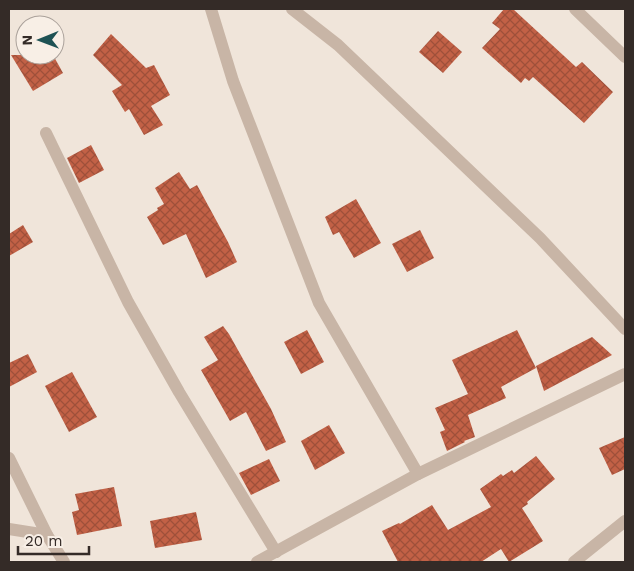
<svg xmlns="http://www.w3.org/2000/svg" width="634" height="571" viewBox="0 0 634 571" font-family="'Work Sans',sans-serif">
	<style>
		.building { fill: url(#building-cross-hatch) }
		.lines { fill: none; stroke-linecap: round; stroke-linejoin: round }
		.street { stroke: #c8b5a6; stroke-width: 12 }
	</style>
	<defs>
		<pattern id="building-cross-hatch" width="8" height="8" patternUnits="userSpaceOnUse" patternTransform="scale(1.25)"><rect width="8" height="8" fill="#c26146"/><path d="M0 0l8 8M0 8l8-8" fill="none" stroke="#9e503a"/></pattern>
	</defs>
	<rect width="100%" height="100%" fill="#f0e5da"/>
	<g class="building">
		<polygon points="504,9 513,9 576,67 582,62 613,92 584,123 533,77 529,81 525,78 521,83 482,48 500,29 492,23"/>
		<polygon points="438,31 462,52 443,73 419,52"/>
		<polygon points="111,34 146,68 154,65 170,95 151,106 163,125 144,135 129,109 125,112 112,91 122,85 93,55"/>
		<polygon points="11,55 53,55 63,73 33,91"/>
		<polygon points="91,145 104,170 79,183 67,158"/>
		<polygon points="179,172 190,189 197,185 228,242 237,262 206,278 186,234 163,245 147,217 158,210 157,208 164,204 155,188"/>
		<polygon points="356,199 381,243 354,258 339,232 333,235 325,217"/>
		<polygon points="23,225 33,242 9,256 9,234"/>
		<polygon points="420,230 434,258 407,272 392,244"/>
		<polygon points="223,326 229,334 271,409 286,442 266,451 246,412 230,421 201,370 218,360 204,337"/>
		<polygon points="307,330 324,362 301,374 284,342"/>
		<polygon points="517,330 536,368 501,387 506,398 468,415 475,437 464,441 465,442 447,451 440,432 445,430 435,408 468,394 452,360"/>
		<polygon points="592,337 612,355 544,391 536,366"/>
		<polygon points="28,354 37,372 9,387 9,363"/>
		<polygon points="72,372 97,417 69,432 45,386"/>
		<polygon points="329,425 345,453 315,470 301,441"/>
		<polygon points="625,437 625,469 612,475 599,448"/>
		<polygon points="536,456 555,479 527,502 528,504 522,508 543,541 509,562 501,549 481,562 398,562 382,531 399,523 400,524 432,505 448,530 491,507 480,489 501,474 503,476 512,470 514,473"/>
		<polygon points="269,459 280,481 251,495 239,473"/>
		<polygon points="114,487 122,526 77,535 72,512 79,510 75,494"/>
		<polygon points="196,512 202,540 155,548 150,521"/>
	</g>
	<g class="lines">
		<g class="street">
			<polyline points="211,9 233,81 319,303 418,474"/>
			<polyline points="292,9 338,45 540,238 625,329"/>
			<polyline points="575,9 625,57"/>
			<polyline points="46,133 128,302 179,392 276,552"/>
			<polyline points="9,458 47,535 64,562"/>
			<polyline points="9,529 47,535"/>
			<polyline points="257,562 418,474 625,374"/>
			<polyline points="574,562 625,521"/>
		</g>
	</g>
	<rect width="634" height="571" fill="none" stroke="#342b27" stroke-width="20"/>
	<g transform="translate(40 40) rotate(269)"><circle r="24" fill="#f8efe6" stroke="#aaa19a"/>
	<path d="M0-4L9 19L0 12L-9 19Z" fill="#1e5254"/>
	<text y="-8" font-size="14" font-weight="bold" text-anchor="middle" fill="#342b27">N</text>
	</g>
	<path d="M18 546v8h71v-8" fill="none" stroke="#342b27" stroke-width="2.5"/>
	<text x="25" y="546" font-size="15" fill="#342b27" stroke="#f8efe6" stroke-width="4" paint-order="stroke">20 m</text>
</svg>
